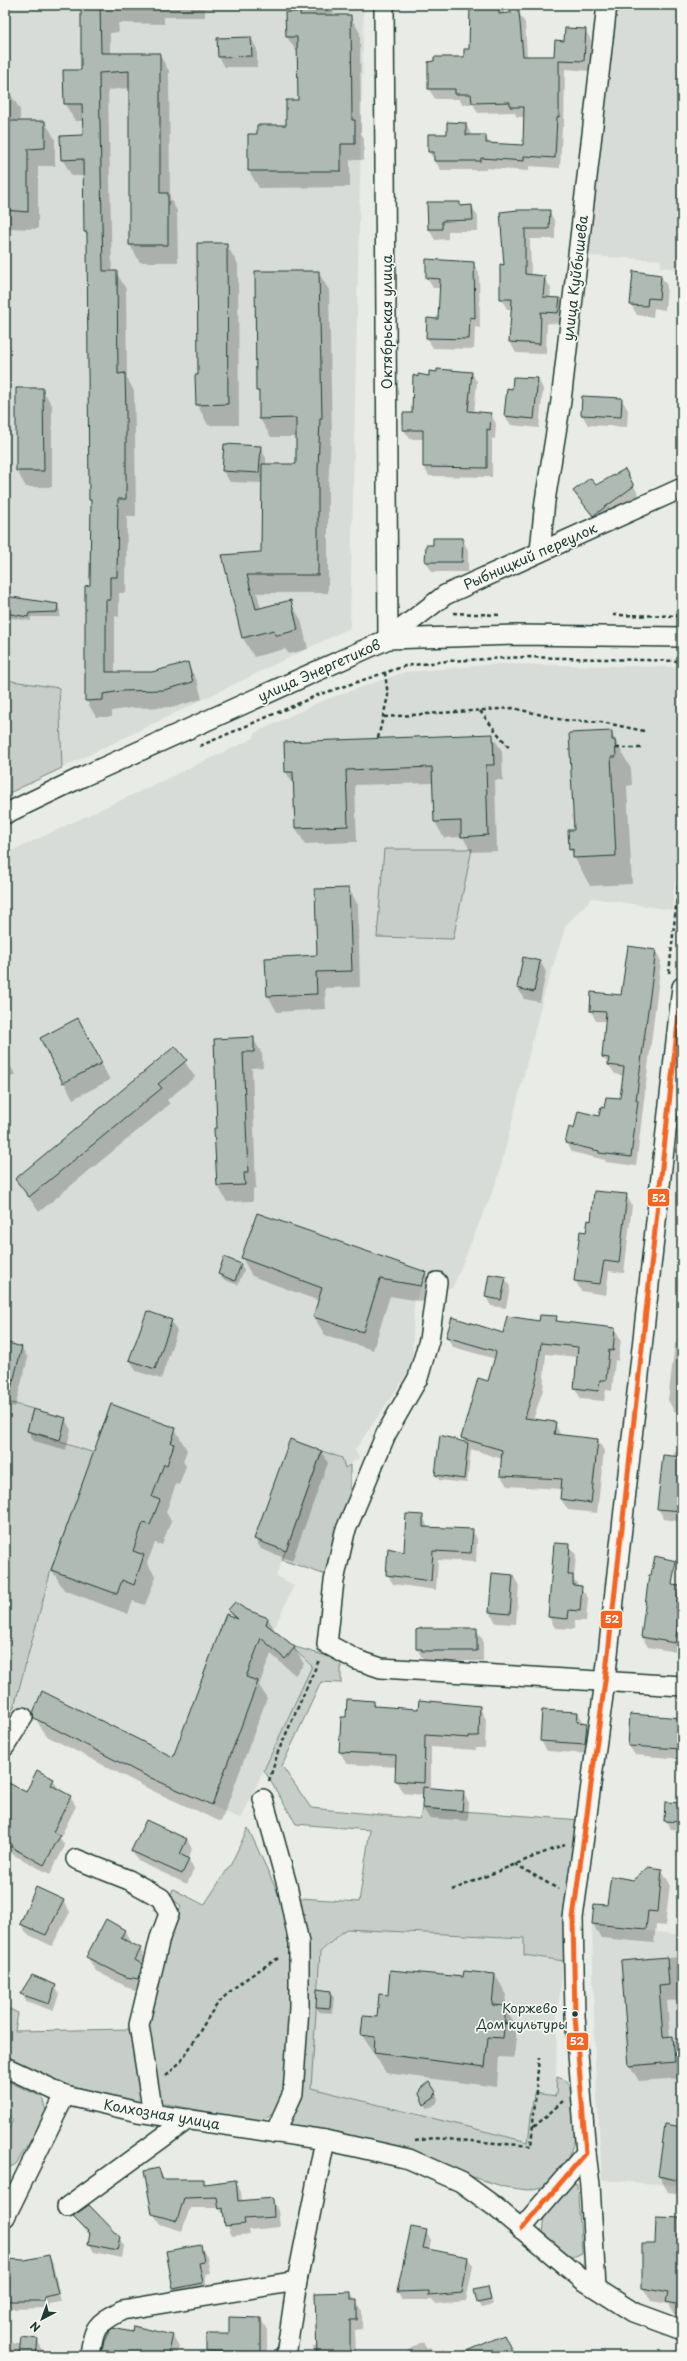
<svg xmlns="http://www.w3.org/2000/svg" width="687" height="2361" viewBox="0 0 687 2361" font-family="'Playpen Sans',sans-serif">
	<style>
		.built { fill: #d8dcd8 }
		.green { fill: #c7cec9; stroke: #73867e }
		.shadow { fill: #0003 }
		.building { fill: #b0bab5; stroke: #1f3d34 }
		.lines { fill: none; stroke-linecap: round; stroke-linejoin: round }
		.minor-casing { stroke: #1f3d34; stroke-width: 22 }
		.path { stroke: #1f3d34; stroke-width: 2.5; stroke-dasharray: 4 3; stroke-linecap: butt }
		.minor { stroke: #f6f6f2; stroke-width: 19 }
		.bus-1-casing { stroke: #f6f6f2; stroke-width: 8 }
		.bus-1 { stroke: #f26522; stroke-width: 5 }
		.bus-dot { fill: #1f3d34; stroke: #f6f6f2; stroke-width: 1.5 }
		.labels { text-anchor: middle; dominant-baseline: central; stroke-width: 3.5; stroke-linejoin: round; paint-order: stroke }
		.bus-label { font-size: 13px; fill: #1f3d34; stroke: #f6f6f2; text-anchor: end }
		.street-label { font-size: 14px; fill: #1f3d34; stroke: #f6f6f2 }
		.line-badge { stroke: #f6f6f2; stroke-width: 1.5 }
		.badge-label { font-size: 11px; text-anchor: middle; font-weight: bold; fill: #fff }
	</style>
	<rect width="100%" height="100%" fill="#e9ebe7"/>
	<filter id="ink" filterUnits="userSpaceOnUse"><feTurbulence type="fractalNoise" baseFrequency=".025" numOctaves="2"/><feDisplacementMap in="SourceGraphic" scale="8" xChannelSelector="R" yChannelSelector="G"/><feConvolveMatrix kernelMatrix="1 2 1 2 8 2 1 2 1" color-interpolation-filters="sRGB"/></filter>
	<g filter="url(#ink)">
		<g class="built">
			<polygon points="5,5 364,5 350,628 62,768 59,689 5,680"/>
			<polygon points="615,5 682,5 682,269 660,267 661,260 587,256"/>
			<polygon points="496,664 682,667 682,802 672,910 592,898 566,925 542,1002 498,1178 452,1289 424,1278 414,1305 412,1367 355,1450 359,1458 345,1468 286,1551 276,1576 294,1585 274,1629 295,1647 294,1649 312,1666 241,1819 142,1774 13,1707 51,1570 93,1453 27,1431 33,1409 5,1401 5,854 254,738 255,733 319,702 405,672"/>
			<polygon points="592,1924 682,1935 682,2186 602,2180 595,2063"/>
			<polygon points="346,1929 524,1938 524,1955 564,1961 557,2015 556,2096 534,2093 529,2142 311,2088 320,1952"/>
		</g>
		<g class="green">
			<polygon points="5,680 59,688 62,768 5,795"/>
			<polygon points="384,849 472,849 453,939 377,937"/>
			<polygon points="5,1401 33,1409 27,1431 94,1453 51,1570 14,1707 5,1722"/>
			<polygon points="322,1451 342,1458 345,1468 350,1465 350,1494 329,1576 282,1560"/>
			<polygon points="295,1647 341,1660 341,1683 321,1682 282,1766 311,1808 420,1819 422,1808 581,1820 567,1955 564,1961 524,1955 524,1938 346,1929 320,1952 311,2088 528,2142 534,2093 556,2096 557,2077 565,2080 570,2087 575,2139 566,2164 546,2186 528,2190 505,2187 454,2171 405,2147 288,2128 302,2099 306,1959 300,1898 359,1902 370,1830 296,1824 264,1770 312,1666 294,1649"/>
			<polygon points="248,1828 282,1902 292,1955 287,2094 280,2107 260,2122 161,2103 146,2030 163,1960 181,1906 170,1897 173,1889 204,1905 231,1864"/>
			<polygon points="5,2007 18,2013 15,2031 135,2029 143,2103 51,2081 5,2058"/>
			<polygon points="5,2080 42,2097 47,2114 16,2164 5,2170 5,2137 13,2120 5,2114"/>
			<polygon points="572,2183 577,2184 582,2253 571,2258 542,2235 544,2216"/>
		</g>
		<g class="shadow">
			<polygon points="82,5 333,5 334,16 350,16 360,33 361,133 364,138 364,160 350,160 350,187 259,188 249,171 249,135 258,134 287,126 299,101 298,54 287,37 286,8 205,9 205,17 164,17 164,24 118,23 119,32 110,33 110,54 159,54 169,71 170,198 177,211 178,262 140,262 130,245 130,88 108,90 112,272 116,272 126,289 127,378 134,391 135,430 136,516 127,516 126,593 119,593 119,617 115,616 115,673 152,673 187,664 197,680 202,699 174,707 131,708 112,711 112,717 96,717 86,700 92,503 90,499 88,238 85,232 84,176 72,176 62,159 84,136 83,121 75,121 65,104 64,71 82,70"/>
			<polygon points="433,5 504,5 504,14 519,13 525,23 527,57 555,57 565,42 585,30 591,40 590,71 565,69 564,127 562,127 560,168 529,166 529,171 486,168 486,170 441,170 429,152 448,135 466,124 472,136 485,136 490,144 524,146 525,117 517,117 514,112 478,113 473,104 462,104 459,99 435,99 429,89 429,63 465,58 470,50 471,9 435,8"/>
			<polygon points="251,38 257,49 257,67 225,67 219,57"/>
			<polygon points="5,92 9,92 20,109 20,122 45,122 55,139 55,166 38,166 38,229 5,228"/>
			<polygon points="428,203 459,203 461,207 472,206 478,217 478,231 448,231 448,239 435,240 429,229"/>
			<polygon points="549,211 555,222 555,239 530,239 531,276 544,277 551,288 550,299 560,299 566,310 564,324 547,323 546,354 516,353 510,342 512,309 507,309 501,298 505,266 501,213"/>
			<polygon points="226,244 238,264 239,425 208,425 197,404 199,376"/>
			<polygon points="427,260 473,263 479,273 480,328 475,327 474,349 433,348 427,338 439,320 441,288 433,288 427,278"/>
			<polygon points="318,272 329,290 332,437 331,437 328,489 328,593 257,593 261,609 290,601 301,620 308,649 289,654 285,649 254,657 243,638 223,556 262,553 262,483 230,482 223,471 225,445 260,447 266,458 266,465 297,465 297,437 271,437 260,419 260,395 257,390"/>
			<polygon points="661,276 667,286 665,310 654,308 653,317 637,315 631,305"/>
			<polygon points="472,373 477,382 474,413 491,414 496,424 495,439 492,438 492,477 429,476 424,467 424,439 410,439 404,430 413,414 419,378"/>
			<polygon points="538,379 543,389 539,428 511,425 505,416"/>
			<polygon points="17,389 42,389 52,405 52,487 26,487 17,471"/>
			<polygon points="622,400 628,410 627,427 588,425 582,415"/>
			<polygon points="625,470 640,497 599,526 575,491 595,486"/>
			<polygon points="462,539 468,550 468,572 432,572 426,561 434,546"/>
			<polygon points="680,585 682,585 682,610 679,605"/>
			<polygon points="5,597 57,605 60,610 60,617 31,617 31,621 5,617"/>
			<polygon points="611,732 631,769 632,785 627,786 632,884 590,886 570,849"/>
			<polygon points="492,735 502,751 503,780 495,780 497,851 471,852 463,837 444,838 435,822 433,783 355,785 357,842 305,844 296,828 294,786 286,772 285,743"/>
			<polygon points="349,889 358,905 360,987 325,988 326,1009 277,1012 268,996 318,956"/>
			<polygon points="656,951 661,961 636,1166 606,1162 605,1160 572,1152 566,1142 575,1130 600,1118 605,1109 621,1099 624,1076 615,1074 603,1057 606,1021 596,1021 591,1011 622,996"/>
			<polygon points="540,961 546,972 540,1002 524,999 518,988"/>
			<polygon points="78,1019 110,1080 73,1099 41,1038"/>
			<polygon points="253,1038 262,1054 263,1067 252,1068 256,1189 253,1189 253,1201 227,1202 218,1186 215,1040"/>
			<polygon points="175,1048 195,1077 167,1100 170,1104 39,1212 16,1179"/>
			<polygon points="5,1054 15,1075 5,1080"/>
			<polygon points="626,1195 632,1205 624,1273 609,1271 606,1295 581,1291 575,1280 587,1233 592,1222"/>
			<polygon points="242,1258 425,1273 435,1291 431,1303 390,1296 373,1350 325,1335 314,1317 319,1301 252,1276"/>
			<polygon points="224,1259 241,1265 244,1270 238,1285 222,1279 219,1274"/>
			<polygon points="505,1278 510,1287 506,1308 491,1306 486,1297"/>
			<polygon points="556,1317 559,1323 615,1329 621,1340 618,1361 615,1360 612,1391 606,1390 604,1401 581,1399 575,1388 578,1357 546,1354 543,1390 533,1420 555,1423 561,1436 598,1440 604,1451 597,1513 568,1510 561,1499 562,1489 507,1486 501,1476 502,1459 471,1449 467,1483 439,1480 436,1475 441,1437 465,1443 462,1438 489,1382 496,1359 453,1347 447,1337 503,1334"/>
			<polygon points="171,1321 177,1331 161,1379 136,1371 130,1360"/>
			<polygon points="682,1337 682,1411 674,1411 668,1400 675,1343 681,1344"/>
			<polygon points="5,1343 22,1348 28,1358 15,1407 5,1404"/>
			<polygon points="65,1419 71,1430 66,1450 34,1441 28,1431"/>
			<polygon points="175,1429 187,1450 183,1461 186,1466 179,1485 176,1484 166,1512 171,1521 162,1545 155,1543 147,1563 156,1577 145,1605 133,1601 128,1614 64,1590 52,1570"/>
			<polygon points="675,1451 682,1452 682,1522 664,1519 658,1508"/>
			<polygon points="322,1452 328,1463 292,1561 261,1549 255,1539"/>
			<polygon points="423,1516 428,1528 472,1530 477,1539 476,1562 438,1560 436,1590 393,1584 388,1575 405,1553"/>
			<polygon points="569,1545 576,1555 574,1579 588,1598 586,1621 575,1621 574,1629 555,1628 549,1617"/>
			<polygon points="493,1574 513,1575 519,1586 516,1624 496,1623 490,1612"/>
			<polygon points="679,1587 682,1592 682,1653 648,1647 642,1637"/>
			<polygon points="229,1610 244,1610 268,1618 276,1633 294,1647 304,1664 295,1675 271,1654 259,1685 267,1698 221,1822 153,1791 45,1735 35,1717 174,1759 234,1618"/>
			<polygon points="476,1629 483,1640 483,1661 429,1661 423,1659 417,1649"/>
			<polygon points="374,1702 377,1708 419,1711 479,1707 486,1719 485,1748 476,1748 476,1750 431,1747 431,1789 463,1792 469,1803 468,1821 429,1818 423,1808 424,1795 403,1793 396,1781 397,1767 347,1764 340,1752 347,1718"/>
			<polygon points="578,1713 592,1735 591,1754 547,1751 541,1741"/>
			<polygon points="682,1719 682,1759 635,1755 629,1746"/>
			<polygon points="53,1780 59,1789 70,1797 76,1806 60,1838 65,1846 50,1874 12,1854 6,1844 17,1824 5,1818 5,1793 27,1793"/>
			<polygon points="682,1804 682,1830 671,1829 665,1820"/>
			<polygon points="187,1839 192,1849 188,1859 194,1869 187,1884 138,1861 132,1851"/>
			<polygon points="662,1870 670,1884 665,1926 656,1925 654,1943 601,1938 593,1924 608,1906 633,1881"/>
			<polygon points="36,1889 64,1901 70,1912 52,1946 27,1934 21,1924"/>
			<polygon points="124,1930 133,1945 140,1949 149,1964 147,1993 135,1991 96,1971 87,1956"/>
			<polygon points="679,1957 682,1962 682,2000 667,2001 670,2037 673,2037 682,2053 682,2078 639,2081 630,2066 622,1962"/>
			<polygon points="495,1975 507,1995 505,2007 517,2027 514,2058 499,2057 497,2087 386,2073 362,2035 378,2018 389,1996 464,1978"/>
			<polygon points="55,1986 59,1994 53,2011 26,2001 22,1994"/>
			<polygon points="331,1992 334,1997 332,2013 319,2012 317,2007"/>
			<polygon points="429,2083 438,2098 437,2103 428,2109 420,2094"/>
			<polygon points="665,2125 682,2128 682,2194 668,2192 659,2176"/>
			<polygon points="159,2169 165,2180 203,2180 206,2185 235,2181 241,2192 242,2202 272,2199 278,2210 280,2227 249,2230 250,2234 232,2236 220,2208 190,2208 182,2231 160,2224 153,2213"/>
			<polygon points="74,2216 119,2237 124,2246 122,2258 94,2252 89,2243 90,2236"/>
			<polygon points="682,2219 682,2316 675,2314 669,2304 651,2301 643,2288 656,2245"/>
			<polygon points="426,2231 431,2240 429,2250 468,2258 473,2266 466,2301 435,2304 432,2300 402,2300 398,2292"/>
			<polygon points="200,2246 207,2257 210,2273 205,2274 208,2294 180,2299 174,2289"/>
			<polygon points="49,2256 53,2264 61,2302 49,2304 49,2308 5,2309 5,2260 26,2261"/>
			<polygon points="488,2287 493,2305 481,2308 478,2303"/>
			<polygon points="350,2293 362,2311 362,2329 355,2330 356,2356 314,2356 313,2347 318,2346"/>
			<polygon points="261,2319 267,2330 267,2356 210,2356 207,2350"/>
			<polygon points="114,2329 133,2333 172,2335 179,2347 177,2356 102,2356 106,2337"/>
			<polygon points="504,2336 514,2356 458,2356"/>
			<polygon points="37,2340 43,2350 43,2356 5,2356 5,2342 21,2344"/>
			<polygon points="423,2341 427,2349 430,2347 435,2354 444,2349 448,2356 410,2356 407,2351"/>
		</g>
		<g class="building">
			<polygon points="81,5 100,5 101,53 160,53 160,193 168,193 168,245 129,245 129,71 99,73 103,271 117,271 118,374 125,373 126,413 126,499 118,499 117,577 110,577 110,600 106,600 106,672 152,672 188,662 193,682 164,690 121,691 103,694 103,700 85,701 85,586 90,585 91,500 89,500 87,232 84,232 83,159 61,160 60,136 83,135 82,104 64,104 63,70 81,70"/>
			<polygon points="470,5 499,5 499,14 519,12 523,56 554,56 555,40 564,41 565,28 586,29 584,61 559,60 559,117 557,117 555,158 524,156 524,161 481,158 481,161 434,161 434,152 428,152 428,134 447,134 447,122 466,123 466,135 486,135 486,143 523,145 524,107 510,107 510,102 472,103 471,94 455,94 455,89 428,89 428,62 434,61 434,57 464,57 464,49 469,49"/>
			<polygon points="285,12 300,12 300,15 351,15 352,120 355,120 355,144 341,144 341,171 248,171 248,134 257,134 257,125 286,125 286,100 298,100 297,37 286,37"/>
			<polygon points="251,37 252,56 218,57 217,38"/>
			<polygon points="5,121 45,121 45,148 28,149 28,212 5,210"/>
			<polygon points="427,202 460,202 460,206 472,205 473,220 442,221 442,229 428,229"/>
			<polygon points="518,210 550,210 549,229 525,229 525,274 545,276 543,297 560,298 558,313 541,312 540,344 509,342 512,299 500,299 500,264 504,265 500,212"/>
			<polygon points="197,243 227,243 228,404 196,405 195,375 198,375"/>
			<polygon points="426,259 474,262 475,318 470,317 469,339 426,338 427,318 438,319 440,279 426,278"/>
			<polygon points="255,271 319,271 322,418 320,418 318,469 318,575 247,575 256,609 291,600 298,630 278,635 275,635 274,630 242,638 222,555 261,552 262,464 296,464 296,418 259,419 259,391 256,391"/>
			<polygon points="633,271 661,275 659,299 648,298 647,306 630,305"/>
			<polygon points="437,369 472,372 468,411 491,413 490,430 487,429 487,468 423,467 423,430 403,430 403,413 412,413 413,375 418,377 418,374 429,376 429,371 437,372"/>
			<polygon points="513,377 538,378 534,419 504,416 507,388 512,389"/>
			<polygon points="16,388 43,388 44,471 16,471"/>
			<polygon points="582,396 622,398 621,417 581,415"/>
			<polygon points="224,444 261,446 259,473 222,471"/>
			<polygon points="625,469 634,486 593,516 573,491 590,478 596,485"/>
			<polygon points="433,538 463,538 462,562 425,562 426,545 433,545"/>
			<polygon points="5,596 58,604 57,612 29,613 28,617 5,613"/>
			<polygon points="612,731 612,740 615,740 616,757 611,757 616,856 573,858 573,849 569,850 568,830 574,830 569,733"/>
			<polygon points="493,734 494,765 486,765 488,835 461,837 461,821 434,822 432,767 346,770 348,826 295,828 293,772 285,772 284,742"/>
			<polygon points="349,888 352,971 316,972 317,994 267,996 265,958 317,955 315,889"/>
			<polygon points="628,946 656,950 636,1100 638,1101 631,1157 599,1153 599,1151 565,1143 569,1127 574,1129 578,1111 599,1116 601,1107 604,1108 606,1097 620,1098 624,1067 608,1065 609,1058 602,1057 606,1012 590,1011 591,992 621,995"/>
			<polygon points="523,957 540,961 534,992 517,988"/>
			<polygon points="78,1018 102,1063 63,1083 40,1038"/>
			<polygon points="254,1037 254,1052 243,1052 248,1173 244,1173 245,1185 217,1186 214,1128 217,1128 214,1039"/>
			<polygon points="175,1046 187,1060 158,1084 162,1088 29,1197 15,1179"/>
			<polygon points="594,1191 627,1194 619,1263 604,1261 600,1284 574,1281 580,1231 586,1232 588,1220 591,1221"/>
			<polygon points="257,1213 426,1272 421,1286 380,1279 363,1332 313,1317 322,1288 241,1258"/>
			<polygon points="224,1257 241,1264 235,1281 218,1274"/>
			<polygon points="489,1274 506,1277 501,1300 485,1297"/>
			<polygon points="147,1311 172,1320 155,1369 129,1360"/>
			<polygon points="540,1315 557,1316 556,1321 615,1328 613,1351 609,1350 606,1380 600,1380 598,1391 574,1388 578,1347 541,1343 537,1377 525,1418 556,1422 554,1434 598,1439 591,1503 560,1499 562,1479 500,1476 502,1450 461,1438 478,1378 488,1381 496,1353 495,1351 446,1337 452,1317 503,1333 507,1316 539,1321"/>
			<polygon points="5,1342 22,1347 10,1393 5,1392"/>
			<polygon points="111,1404 176,1428 171,1443 174,1444 167,1465 164,1464 152,1497 160,1500 150,1525 143,1523 133,1551 144,1555 134,1585 122,1580 117,1594 51,1570"/>
			<polygon points="33,1409 66,1418 60,1440 27,1431"/>
			<polygon points="440,1435 468,1443 464,1479 435,1475"/>
			<polygon points="290,1439 322,1451 286,1551 254,1539"/>
			<polygon points="663,1455 682,1457 682,1511 657,1509"/>
			<polygon points="406,1514 423,1515 423,1527 473,1529 471,1553 433,1551 431,1581 386,1575 388,1548 404,1552"/>
			<polygon points="554,1543 570,1544 568,1575 573,1575 573,1585 582,1586 580,1611 569,1610 568,1619 548,1617"/>
			<polygon points="655,1556 676,1561 672,1585 680,1586 676,1608 680,1608 675,1643 641,1637 649,1575 651,1575"/>
			<polygon points="492,1573 513,1575 510,1614 489,1612"/>
			<polygon points="235,1602 245,1609 268,1618 266,1624 295,1647 285,1659 261,1638 246,1677 258,1681 212,1805 142,1774 34,1718 33,1713 42,1691 173,1757 226,1614 238,1619 228,1610"/>
			<polygon points="422,1628 477,1628 477,1651 422,1651 422,1649 416,1649 416,1630"/>
			<polygon points="347,1699 374,1701 374,1706 418,1709 419,1700 480,1706 479,1736 469,1736 469,1738 425,1735 424,1783 395,1781 396,1755 339,1752 341,1717 346,1717"/>
			<polygon points="542,1710 578,1712 577,1722 587,1723 585,1744 540,1741"/>
			<polygon points="630,1714 682,1718 682,1749 628,1746"/>
			<polygon points="37,1770 54,1779 51,1785 71,1796 53,1832 60,1836 44,1865 11,1847 12,1844 5,1840 5,1781 26,1792"/>
			<polygon points="423,1787 464,1791 462,1811 422,1808"/>
			<polygon points="665,1802 682,1803 682,1822 664,1821"/>
			<polygon points="146,1820 187,1839 180,1854 189,1859 182,1874 131,1851"/>
			<polygon points="648,1867 662,1869 658,1912 648,1911 646,1929 592,1924 594,1904 607,1905 611,1876 633,1880"/>
			<polygon points="36,1887 64,1900 46,1935 20,1924"/>
			<polygon points="106,1919 125,1930 121,1938 141,1948 135,1960 142,1964 139,1979 126,1977 86,1957"/>
			<polygon points="667,1957 669,1985 659,1986 663,2037 673,2036 675,2062 629,2066 621,1961"/>
			<polygon points="390,1970 463,1977 464,1971 495,1974 492,2005 506,2006 503,2038 488,2037 485,2067 374,2053 375,2037 361,2035 363,2016 377,2017 379,1994 388,1995"/>
			<polygon points="32,1975 56,1985 49,2004 20,1994"/>
			<polygon points="317,1989 331,1991 330,2008 316,2007"/>
			<polygon points="429,2081 436,2092 434,2098 424,2105 419,2094 420,2089"/>
			<polygon points="665,2124 682,2127 682,2181 658,2176"/>
			<polygon points="159,2168 162,2179 204,2179 204,2184 236,2180 238,2201 273,2198 274,2217 244,2219 245,2224 225,2226 223,2208 219,2209 217,2197 184,2198 177,2221 152,2214 144,2171"/>
			<polygon points="89,2205 120,2237 117,2250 88,2244 90,2233 73,2216"/>
			<polygon points="656,2217 682,2218 682,2305 666,2302 668,2293 642,2288 642,2244 655,2244"/>
			<polygon points="411,2227 427,2230 423,2248 468,2257 462,2293 429,2296 429,2291 397,2292"/>
			<polygon points="201,2245 204,2262 199,2263 203,2283 173,2289 166,2251"/>
			<polygon points="49,2255 58,2294 45,2297 45,2301 5,2301 5,2259 25,2260"/>
			<polygon points="488,2286 491,2300 477,2303 474,2289"/>
			<polygon points="351,2292 351,2300 357,2300 357,2320 350,2320 350,2356 317,2356 315,2293"/>
			<polygon points="229,2317 261,2318 261,2352 206,2351 206,2334 229,2334"/>
			<polygon points="133,2326 173,2335 168,2356 101,2356 104,2341 109,2331 113,2328 132,2332"/>
			<polygon points="504,2335 512,2351 501,2356 456,2356"/>
			<polygon points="21,2337 38,2339 36,2356 19,2356"/>
		</g>
		<g class="lines">
			<defs>
				<g id="minor">
					<polyline points="384,5 388,639"/>
					<polyline points="540,551 545,501 561,401 607,5"/>
					<polyline points="388,639 445,595 682,488"/>
					<polyline points="5,814 82,777 388,639 516,635 682,637"/>
					<polyline points="437,1282 429,1340 418,1378 386,1434 345,1532 334,1581 327,1644 357,1660 381,1668 682,1686"/>
					<polyline points="5,1746 23,1717"/>
					<polyline points="263,1799 287,1885 299,1943 299,2008 293,2093 275,2133"/>
					<polyline points="76,1859 129,1880 161,1898 169,1914 160,1938 139,2025 153,2114"/>
					<polyline points="5,2067 65,2095 138,2112 325,2140 409,2159 461,2182 494,2206 583,2280 633,2312 682,2330"/>
					<polyline points="586,2153 590,2185 596,2288"/>
					<polyline points="67,2207 188,2119"/>
					<polyline points="5,2217 65,2095"/>
					<polyline points="521,2229 586,2153 575,2016 573,1918 605,1681 682,987"/>
					<polyline points="297,2281 325,2140"/>
					<path d="M90 2356C94 2325 96 2325 122 2310L297 2281 286 2356"/>
				</g>
			</defs>
			<use href="#minor" class="minor-casing"/>
			<g class="path">
				<polyline points="453,613 500,615"/>
				<polyline points="613,615 682,616"/>
				<polyline points="480,711 510,749"/>
				<polyline points="384,717 513,708 563,720 601,722 644,731"/>
				<polyline points="378,738 388,696 385,673"/>
				<polyline points="200,746 318,695 405,666 448,661 525,657 682,661"/>
				<polyline points="616,748 644,748"/>
				<polyline points="669,973 682,850"/>
				<polyline points="269,1781 278,1752 319,1660"/>
				<polyline points="515,1864 558,1889"/>
				<polyline points="452,1890 565,1844"/>
				<polyline points="504,2023 557,2024"/>
				<path d="M166 2076C188 2058 199 2029 216 2006 232 1986 258 1971 280 1957"/>
				<polyline points="534,2127 563,2101"/>
				<polyline points="415,2141 434,2138 531,2146 539,2058"/>
			</g>
			<use href="#minor" class="minor"/>
			<defs>
				<polyline id="bus-1" points="521,2229 586,2153 575,2016 573,1918 605,1681 682,987"/>
			</defs>
			<use href="#bus-1" class="bus-1-casing"/>
			<use href="#bus-1" class="bus-1"/>
		</g>
	</g>
	<circle class="bus-dot" cx="575" cy="2014" r="3.5"/>
	<g class="labels">
		<g class="bus-label">
			<text x="568" y="2007">Коржево -<tspan x="568" dy="16">Дом культуры</tspan></text>
		</g>
		<g class="street-label">
			<text transform="translate(575 278) rotate(-83)">улица Куйбышева</text>
			<text transform="translate(386 322) rotate(-90)">Октябрьская улица</text>
			<text transform="translate(530 556) rotate(-24)">Рыбницкий переулок</text>
			<text transform="translate(319 670) rotate(-24)">улица Энергетиков</text>
			<text transform="translate(162 2114) rotate(10)">Колхозная улица</text>
		</g>
	</g>
	<g class="line-badge">
		<rect x="647" y="1188" width="23" height="19" rx="4" fill="#f26522"/>
		<rect x="600" y="1610" width="23" height="19" rx="4" fill="#f26522"/>
		<rect x="566" y="2032" width="23" height="19" rx="4" fill="#f26522"/>
	</g>
	<g class="badge-label">
		<text x="659" y="1202">52</text>
		<text x="612" y="1623">52</text>
		<text x="577" y="2045">52</text>
	</g>
	<rect width="687" height="2361" fill="none" stroke="#f6f6f2" stroke-width="20"/>
	<rect x="10" y="10" width="667" height="2341" fill="none" stroke="#1f3d34" stroke-width="1.5" filter="url(#ink)"/>
	<g transform="translate(42 2319) rotate(221)" stroke="#f6f6f2" stroke-width="3" paint-order="stroke">
	<path d="M0-3L7 15L0 10L-7 15Z" fill="#1f3d34"/>
	<text y="-6" font-size="11" font-weight="bold" text-anchor="middle" fill="#1f3d34">N</text>
	</g>
</svg>
